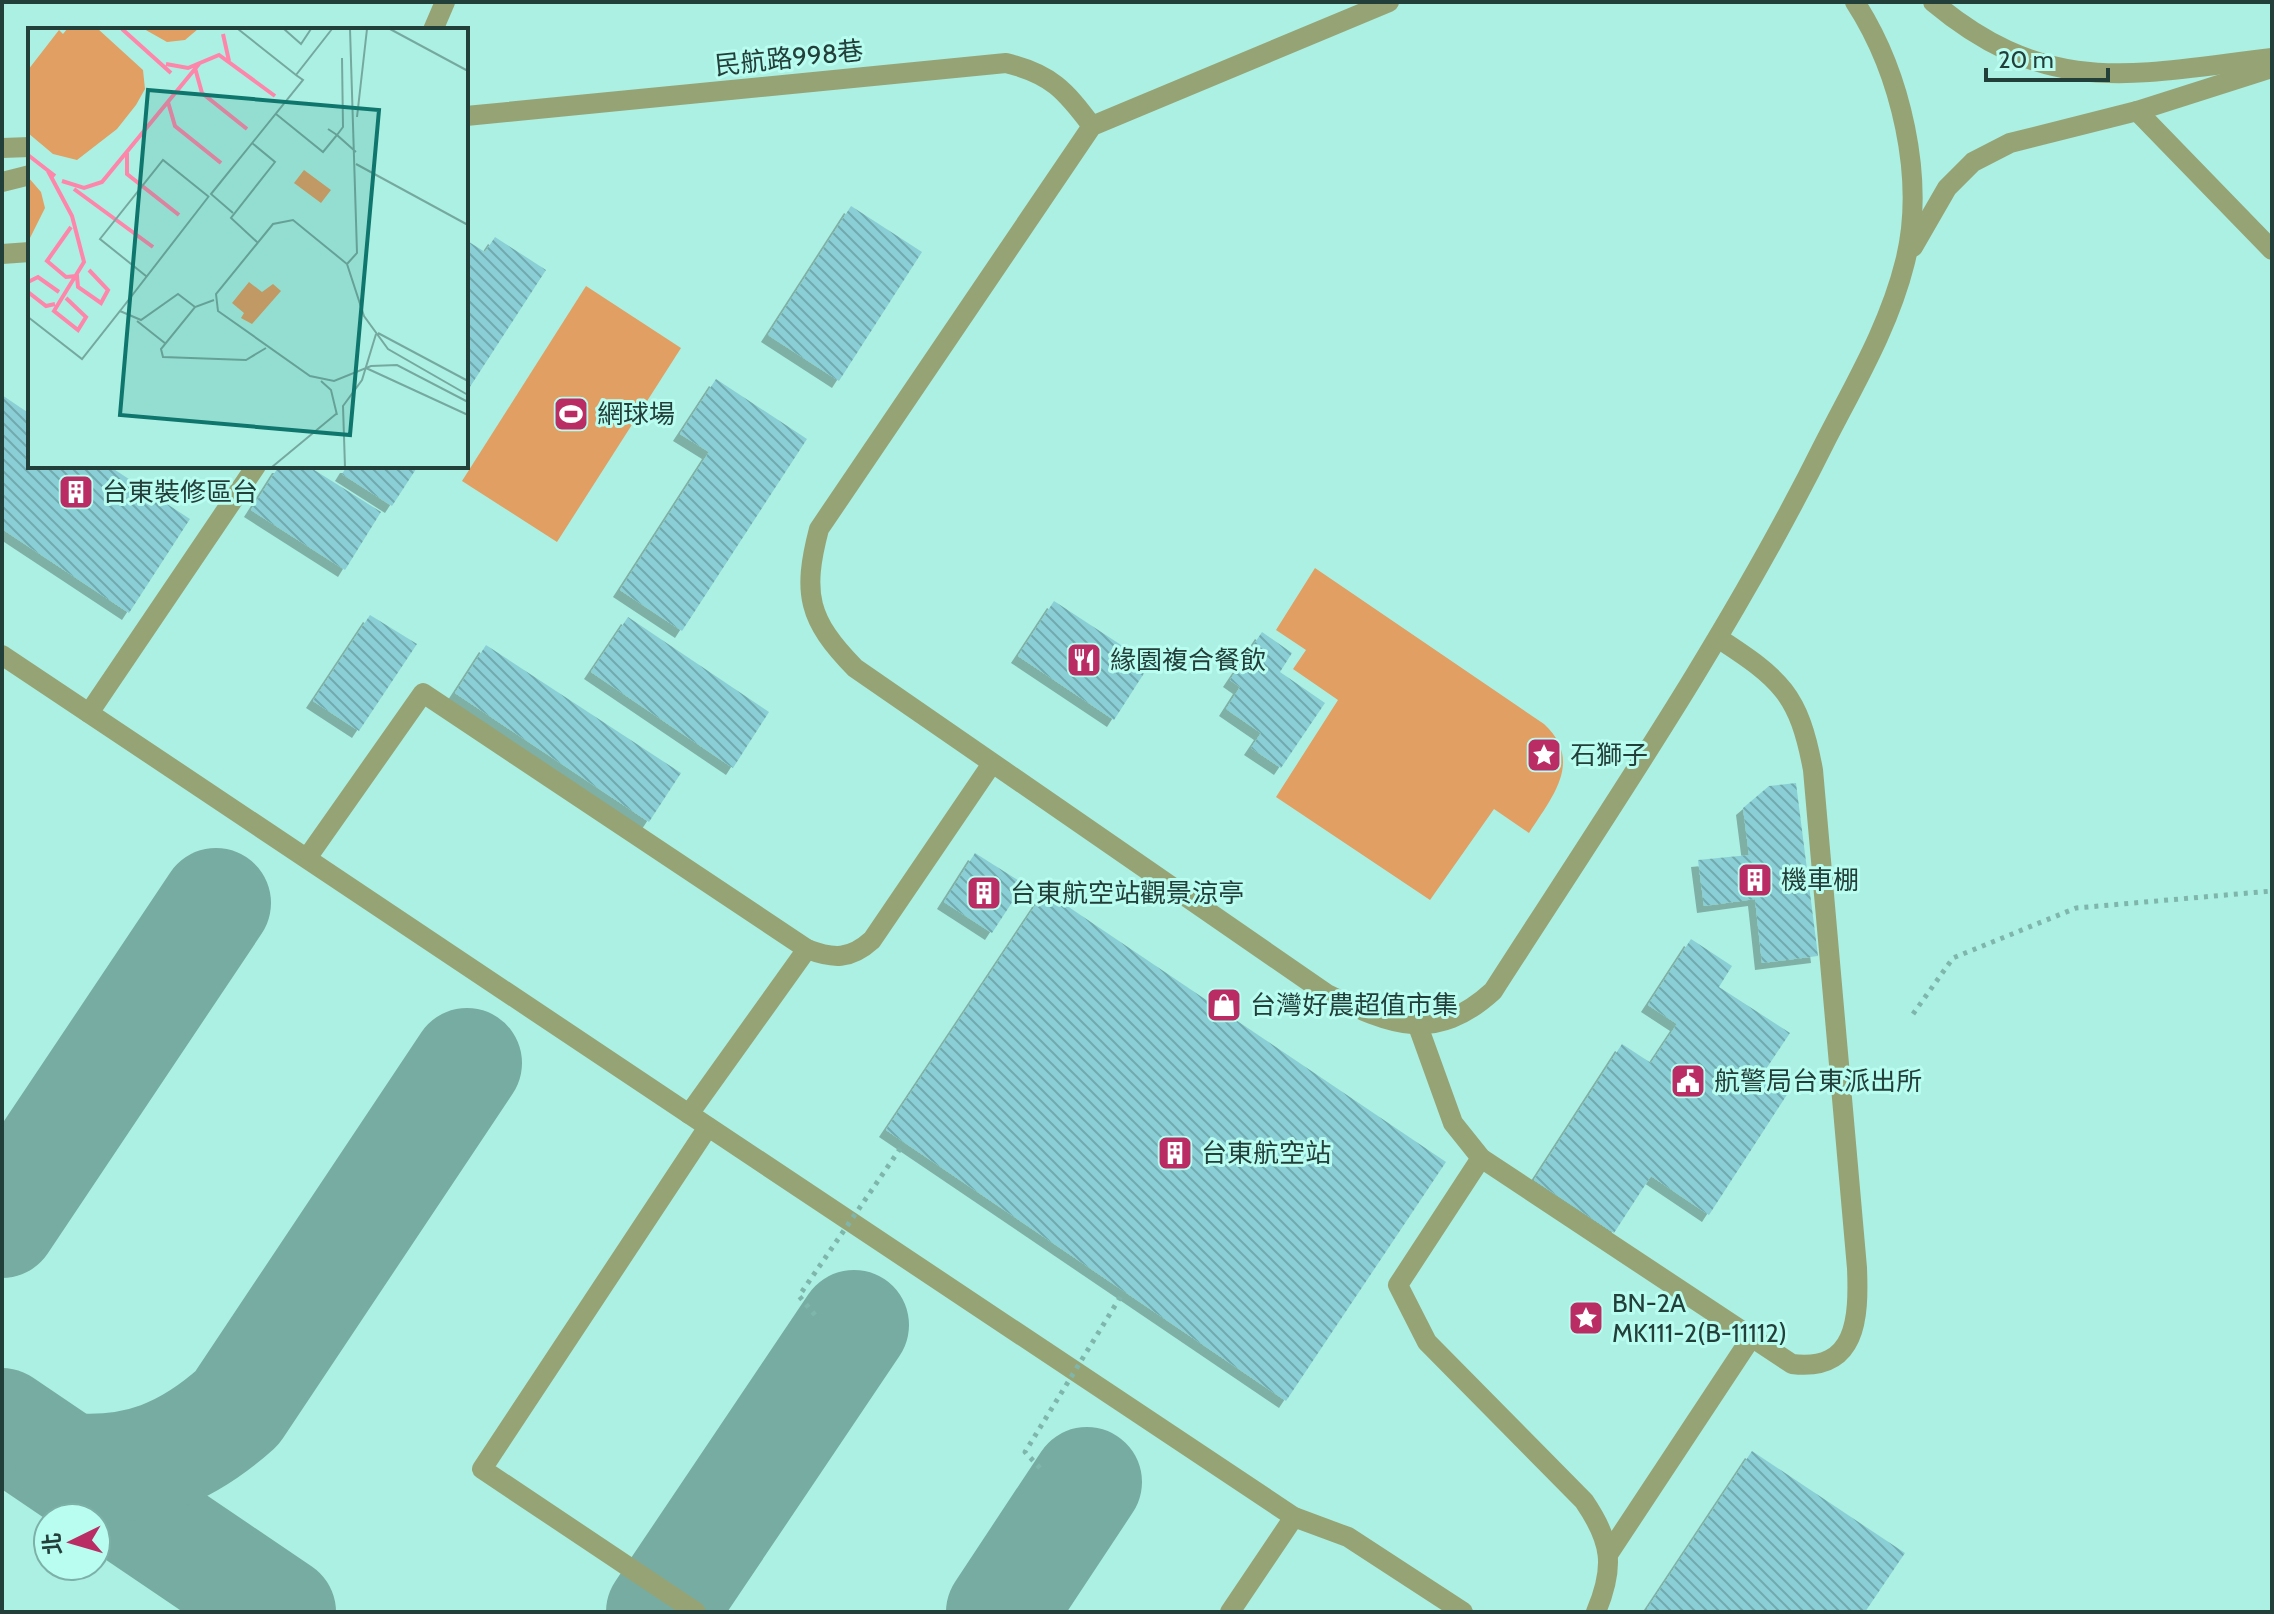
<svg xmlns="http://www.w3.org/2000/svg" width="2274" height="1614" viewBox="0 0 2274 1614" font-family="Cabin,'Noto Sans TC',sans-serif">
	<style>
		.green { fill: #e19f63 }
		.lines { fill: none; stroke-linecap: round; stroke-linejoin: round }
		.taxiway { stroke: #77aca2; stroke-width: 110 }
		.building { fill: url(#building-back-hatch); filter: url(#shadow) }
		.path { stroke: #7fb6ac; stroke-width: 5; stroke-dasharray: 4 6; stroke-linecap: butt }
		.lane { stroke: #96a475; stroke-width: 20 }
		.street { stroke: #96a475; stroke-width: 20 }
		.path-bridge { stroke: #7fb6ac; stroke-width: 5; stroke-dasharray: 4 6; stroke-linecap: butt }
		.labels { text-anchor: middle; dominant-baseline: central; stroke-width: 6; stroke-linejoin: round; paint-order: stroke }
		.street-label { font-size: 26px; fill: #233f3a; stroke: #b9fdf1 }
		.poi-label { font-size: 26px; fill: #233f3a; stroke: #b9fdf1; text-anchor: start }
		.inset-river { fill: none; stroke: #fe86aa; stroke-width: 4 }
		.inset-road { fill: none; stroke: #75a99f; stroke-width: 2 }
		.view { fill: #0f766e; fill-opacity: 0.15; stroke: #0f766e; stroke-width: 4 }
		.inset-edge { fill: none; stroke: #233f3a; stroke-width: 4 }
	</style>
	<defs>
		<pattern id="building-back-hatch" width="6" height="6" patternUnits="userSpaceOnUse" patternTransform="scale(2)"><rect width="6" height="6" fill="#8acfd5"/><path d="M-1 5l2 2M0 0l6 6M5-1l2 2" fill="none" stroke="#70a9ae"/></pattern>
		<filter id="shadow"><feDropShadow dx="-7" dy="7" stdDeviation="0" flood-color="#0004"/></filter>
	</defs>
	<rect width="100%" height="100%" fill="#acf0e3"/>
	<g class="green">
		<polygon points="586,286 681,348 557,542 462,481"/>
		<path d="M1315 568 1544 724C1584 761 1552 797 1529 833L1494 809 1430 900 1276 797 1338 700 1293 669 1306 650 1276 630Z"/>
	</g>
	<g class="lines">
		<g class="taxiway">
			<polyline points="2,1223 216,903"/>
			<polyline points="2,1423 281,1612"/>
			<path d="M70 1468C137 1473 187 1453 237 1408L467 1063"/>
			<polyline points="661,1612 854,1325"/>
			<polyline points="1001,1612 1087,1482"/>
		</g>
	</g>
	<g class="building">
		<polygon points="851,206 922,252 839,381 768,335"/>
		<polygon points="495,237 546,270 466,393 466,240 485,252"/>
		<polygon points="716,379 807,439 682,631 620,590 709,452 680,434"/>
		<polygon points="2,395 30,414 30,466 109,466 190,519 129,613 2,529"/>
		<polygon points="279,466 308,466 381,512 345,570 251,510"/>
		<polygon points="347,466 418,466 392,506 342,474"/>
		<polygon points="1054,601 1150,664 1114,720 1018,656"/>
		<polygon points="370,615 417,644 359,731 313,701"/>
		<polygon points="628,617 769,712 733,768 591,672"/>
		<polygon points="1262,632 1292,653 1280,672 1325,703 1281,768 1251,748 1261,733 1226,709 1240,687 1230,680"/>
		<polygon points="486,645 681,773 649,822 455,693"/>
		<polygon points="1796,783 1818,956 1762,963 1755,899 1704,906 1698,860 1749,855 1743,808 1769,786"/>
		<polygon points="975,853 1024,884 992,933 944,902"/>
		<polygon points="1045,891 1446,1162 1286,1401 886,1130"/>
		<polygon points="1691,939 1732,966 1719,987 1790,1033 1764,1072 1790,1090 1709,1215 1651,1176 1614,1233 1534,1180 1622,1044 1651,1063 1677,1024 1648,1005"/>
		<polygon points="1752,1451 1905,1553 1865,1612 1645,1612"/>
	</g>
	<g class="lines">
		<polyline class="path" points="1913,1014 1953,958 2076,908 2272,891"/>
		<g class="lane">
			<polyline points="433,30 445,2"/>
			<polyline points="2137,111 2272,250"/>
			<path d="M466 116 1006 63C1051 74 1065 90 1092 126"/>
			<polyline points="2,148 30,147"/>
			<polyline points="2,182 30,175"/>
			<polyline points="2,254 30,252"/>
			<polyline points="2,655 689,1114 807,949"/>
			<polyline points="89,713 256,466"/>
			<path d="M307 858 423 693 807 949C833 959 850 960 872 940L991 765"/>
			<path d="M1418 1026 1453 1123 1481 1158 1792 1364C1857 1372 1859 1318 1857 1268L1813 770C1799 694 1781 679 1718 638"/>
			<polyline points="689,1114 1294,1517 1348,1537 1463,1612"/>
			<path d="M1481 1158 1398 1285 1427 1342 1584 1501C1612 1542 1615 1567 1596 1612"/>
			<polyline points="1609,1553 1751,1338"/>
			<polyline points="696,1612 482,1469 708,1127"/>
			<polyline points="1230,1612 1294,1517"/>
		</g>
		<g class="street">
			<path d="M1389 2 1092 126 819 529C802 594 808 620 855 668L1327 994C1391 1025 1435 1044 1493 991 1608 812 1729 635 1824 444 1854 385 1889 327 1905 262 1926 179 1901 73 1855 2"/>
			<path d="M1933 2C2049 99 2135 74 2272 58"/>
			<polyline points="1913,247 1947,188 1973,162 2010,143 2137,111 2272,68"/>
		</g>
		<g class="path-bridge">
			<polyline points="815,1315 799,1296 904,1143"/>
			<polyline points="1040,1468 1025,1452 1124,1291"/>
		</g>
	</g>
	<defs>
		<symbol id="stadium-square" viewBox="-11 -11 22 22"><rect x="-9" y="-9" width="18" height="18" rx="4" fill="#b92d64" stroke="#b9fdf1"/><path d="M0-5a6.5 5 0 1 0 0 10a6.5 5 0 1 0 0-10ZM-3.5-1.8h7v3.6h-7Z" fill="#fff"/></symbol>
		<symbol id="building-square" viewBox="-11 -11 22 22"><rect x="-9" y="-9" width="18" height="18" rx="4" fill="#b92d64" stroke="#b9fdf1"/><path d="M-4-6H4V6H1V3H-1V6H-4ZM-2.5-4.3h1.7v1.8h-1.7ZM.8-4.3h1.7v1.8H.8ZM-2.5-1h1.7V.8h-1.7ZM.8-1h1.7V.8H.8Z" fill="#fff"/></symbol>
		<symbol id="restaurant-square" viewBox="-11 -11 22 22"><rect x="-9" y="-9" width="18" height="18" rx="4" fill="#b92d64" stroke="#b9fdf1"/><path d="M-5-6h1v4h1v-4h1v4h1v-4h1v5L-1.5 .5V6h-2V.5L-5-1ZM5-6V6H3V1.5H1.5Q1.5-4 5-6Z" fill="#fff"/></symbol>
		<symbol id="sight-square" viewBox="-11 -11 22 22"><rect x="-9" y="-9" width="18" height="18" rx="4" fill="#b92d64" stroke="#b9fdf1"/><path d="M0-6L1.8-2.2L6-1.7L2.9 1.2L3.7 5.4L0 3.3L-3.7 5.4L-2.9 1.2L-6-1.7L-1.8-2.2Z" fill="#fff"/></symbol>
		<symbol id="shop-square" viewBox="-11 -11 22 22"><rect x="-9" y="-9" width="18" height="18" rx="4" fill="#b92d64" stroke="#b9fdf1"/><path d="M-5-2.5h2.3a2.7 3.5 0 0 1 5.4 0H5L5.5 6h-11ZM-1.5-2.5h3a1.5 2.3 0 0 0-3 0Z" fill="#fff"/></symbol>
		<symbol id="civic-square" viewBox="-11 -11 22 22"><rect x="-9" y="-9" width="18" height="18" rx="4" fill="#b92d64" stroke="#b9fdf1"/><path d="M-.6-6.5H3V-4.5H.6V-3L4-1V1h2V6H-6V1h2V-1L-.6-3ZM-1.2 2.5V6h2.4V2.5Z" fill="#fff"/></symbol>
	</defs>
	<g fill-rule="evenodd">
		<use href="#stadium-square" x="551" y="394" width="40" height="40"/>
		<use href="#building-square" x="56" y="472" width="40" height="40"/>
		<use href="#restaurant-square" x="1064" y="640" width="40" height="40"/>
		<use href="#sight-square" x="1524" y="735" width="40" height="40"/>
		<use href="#building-square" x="1735" y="860" width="40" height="40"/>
		<use href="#building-square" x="964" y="873" width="40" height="40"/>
		<use href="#shop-square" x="1204" y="985" width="40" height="40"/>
		<use href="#civic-square" x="1668" y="1061" width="40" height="40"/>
		<use href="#building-square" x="1155" y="1133" width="40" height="40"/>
		<use href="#sight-square" x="1566" y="1298" width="40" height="40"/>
	</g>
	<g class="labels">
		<g class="street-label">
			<text transform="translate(789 58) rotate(-6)">民航路998巷</text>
		</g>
		<g class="poi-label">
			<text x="597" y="414">網球場</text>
			<text x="102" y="492">台東裝修區台</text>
			<text x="1110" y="660">緣園複合餐飲</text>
			<text x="1570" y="755">石獅子</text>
			<text x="1781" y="880">機車棚</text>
			<text x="1010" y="893">台東航空站觀景涼亭</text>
			<text x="1250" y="1005">台灣好農超值市集</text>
			<text x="1714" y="1081">航警局台東派出所</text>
			<text x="1201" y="1153">台東航空站</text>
			<text x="1612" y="1303">BN-2A<tspan x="1612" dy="30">MK111-2(B-11112)</tspan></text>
		</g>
	</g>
	<g transform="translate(28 28)">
		<rect width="440" height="440" fill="#acf0e3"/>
		<path d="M39 1H70L115 42 117 61 108 77 89 101 49 132 25 126 0 105V42L31 2 35 6ZM116 1H170L157 12 139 14ZM276 142 303 162 293 175 266 155ZM0 149 13 164 17 180 0 214ZM221 254 234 264 245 256 253 263 224 296 213 290 216 285 204 275Z" fill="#e19f63"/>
		<path class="inset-river" d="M94 1 143 45M195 6 201 33M138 36 160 40 191 27 247 68M167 40 174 65 219 101M140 74 147 98 193 135M99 125V146L151 187M0 127 27 148M20 143 44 188 56 234 26 283 50 302 58 289 38 270M34 153 56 160 74 154 171 36M46 161 125 219M43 199 19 233 38 249 49 248 50 259 73 275 80 262 61 242M0 254 10 249 31 264M0 264 18 278 27 276"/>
		<path class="inset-road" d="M210 1 268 47M256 1 273 16 283 1M362 1 440 43M314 30 315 99 309 107 328 124M248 86 295 124 309 107 300 101M329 89 339 1M224 115 247 134 203 190 229 214M328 136 440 197M205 185 183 166 275 52 268 47 304 1M319 236 329 225 322 1M118 248 72 211 135 132 181 169M186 272 167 279 133 321 135 329 218 332 238 320M92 283 181 168M0 289 54 331 92 283 113 292 150 266 167 279M109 293 138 316M350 305 440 353M338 340 440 387M293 353 303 362 309 387M440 367 360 321 336 288 319 236 265 192 245 196 188 266 190 283 282 348 306 353 343 338 369 337 440 374M244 439 308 386M317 439 315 378 334 352 348 306"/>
		<path class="view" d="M120 62 351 82 322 407 92 387Z"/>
		<rect width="440" height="440" class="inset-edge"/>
	</g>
	<rect width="2274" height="1614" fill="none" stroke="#233f3a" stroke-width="8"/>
	<g transform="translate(72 1542) rotate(265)"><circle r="38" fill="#b9fdf1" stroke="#7db1a8" stroke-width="2"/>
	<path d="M0-6L14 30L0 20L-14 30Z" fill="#b92d64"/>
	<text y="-12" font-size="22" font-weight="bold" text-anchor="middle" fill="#233f3a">北</text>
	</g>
	<path d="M1986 68v12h122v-12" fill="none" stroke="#233f3a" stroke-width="4"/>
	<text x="1998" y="68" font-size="24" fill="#233f3a" stroke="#b9fdf1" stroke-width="6" paint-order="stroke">20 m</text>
</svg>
